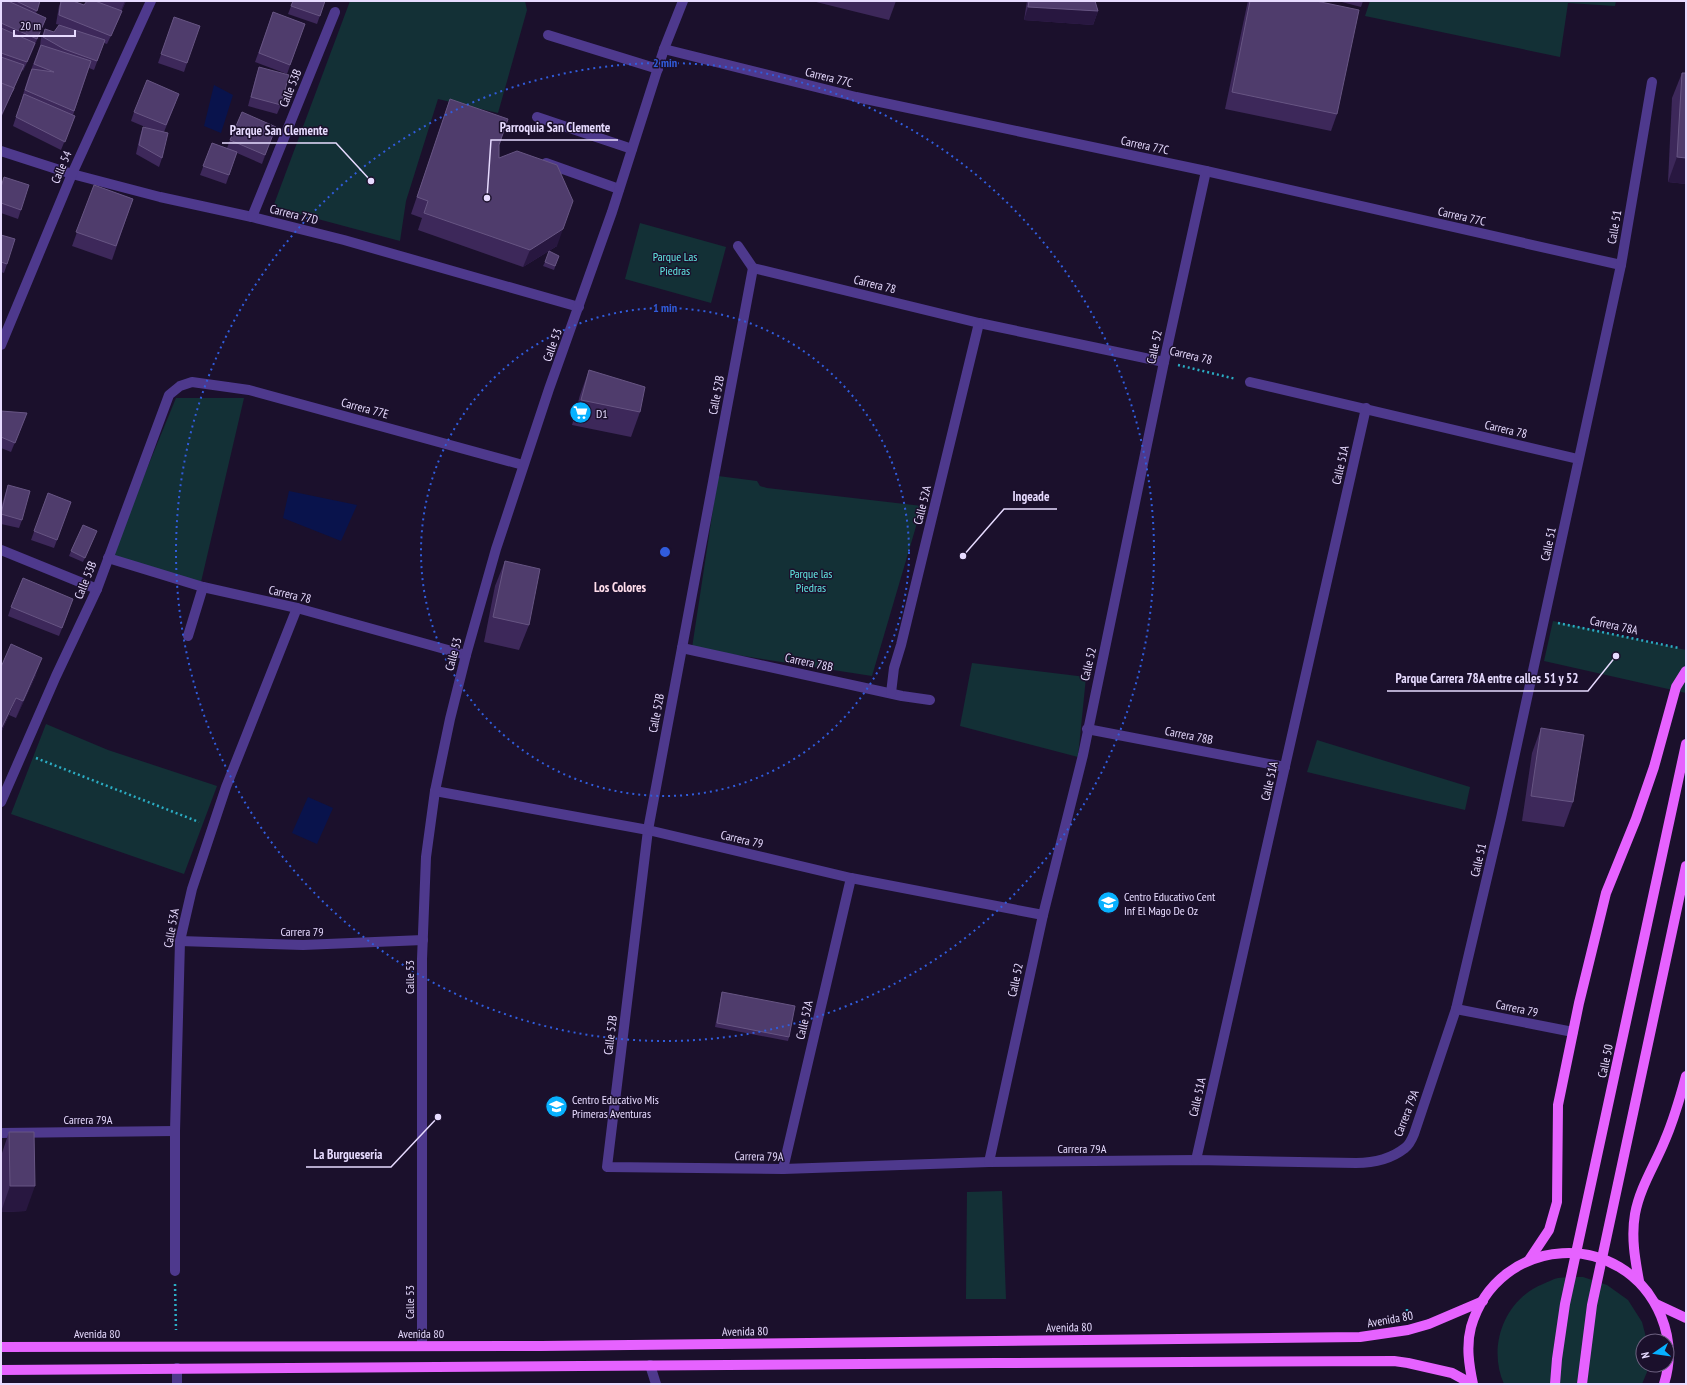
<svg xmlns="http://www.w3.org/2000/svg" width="1687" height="1385" viewBox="0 0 1687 1385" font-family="'PT Sans Narrow',sans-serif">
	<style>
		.green { fill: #133036 }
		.water { fill: #09134c }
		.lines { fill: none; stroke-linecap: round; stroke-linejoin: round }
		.path { stroke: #2bacc3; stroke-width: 2.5; stroke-dasharray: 2 3; stroke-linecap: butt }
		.minor { stroke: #4e398d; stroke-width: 10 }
		.major { stroke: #e662ff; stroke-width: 10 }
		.major-bridge { stroke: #e662ff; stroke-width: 10 }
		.wall { fill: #3d285a }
		.shaded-wall { fill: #281740 }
		.building { fill: #4f3c6c; stroke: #675583 }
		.ring { fill: none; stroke: #315cdc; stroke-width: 2; stroke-dasharray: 2 4 }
		.labels { text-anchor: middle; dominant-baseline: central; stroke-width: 3; stroke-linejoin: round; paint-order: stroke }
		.street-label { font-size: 12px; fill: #e7dbff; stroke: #1b102c }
		.park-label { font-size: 12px; fill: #60e6e1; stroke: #1b102c }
		.poi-label { font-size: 12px; fill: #e7dbff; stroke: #1b102c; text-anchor: start }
		.neighbourhood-label { font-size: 13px; font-weight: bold; fill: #ffddeb; stroke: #1b102c }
		.centre { fill: #315cdc; stroke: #1b102c; stroke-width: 2 }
		.ring-label { font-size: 12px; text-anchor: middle; font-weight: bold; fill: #315cdc; stroke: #1b102c; stroke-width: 3; stroke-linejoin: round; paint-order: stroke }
		.leader { fill: none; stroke: #e7dbff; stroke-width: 1.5 }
		.callout-dot { fill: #e7dbff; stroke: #1b102c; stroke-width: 1.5 }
		.callout-label { font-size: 13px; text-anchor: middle; font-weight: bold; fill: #e7dbff; stroke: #1b102c; stroke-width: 3; stroke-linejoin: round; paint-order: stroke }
	</style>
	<rect width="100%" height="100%" fill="#1b102c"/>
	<g class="green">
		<polygon points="350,1 525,1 527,10 498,113 438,99 406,201 400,241 273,207"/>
		<polygon points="1370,1 1616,1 1615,6 1568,3 1560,57 1365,16"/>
		<polygon points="640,223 726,247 711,303 625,279"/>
		<polygon points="176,398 244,398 201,582 111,556"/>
		<polygon points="718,476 757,481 760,486 767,488 922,506 872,676 692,648"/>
		<polygon points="1553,621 1686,650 1686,693 1544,661"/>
		<polygon points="972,663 1086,677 1078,757 960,726"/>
		<polygon points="46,724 108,750 217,786 184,874 11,814"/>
		<polygon points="1317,740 1470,787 1465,810 1307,772"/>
		<polygon points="1002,1191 1006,1299 966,1299 967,1192"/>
		<path d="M1583 1277 1607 1285 1628 1300 1642 1322 1647 1341H1643V1365H1648L1647 1372 1642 1384H1504C1487 1346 1505 1299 1543 1284 1548 1282 1553 1279 1558 1278 1566 1277 1574 1277 1583 1277Z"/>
	</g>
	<g class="water">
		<polygon points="214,85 233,95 221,133 204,126"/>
		<polygon points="289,491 357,505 341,541 283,518"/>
		<polygon points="308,797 333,808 317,844 292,833"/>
	</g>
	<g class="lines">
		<g class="path">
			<polyline points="1178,365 1236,379"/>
			<polyline points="1558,623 1679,648"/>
			<polyline points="36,758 199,822"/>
			<polyline points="175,1284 176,1330"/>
			<polyline points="1407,1309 1407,1316"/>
		</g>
		<g class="minor">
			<polyline points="548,35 658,69"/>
			<polyline points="664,49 856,97 1206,171 1621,265"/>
			<polyline points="537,117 632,149"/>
			<polyline points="1,151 72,174 160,197 252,217 344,240 579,307"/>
			<polyline points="546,163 619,189"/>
			<polyline points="252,217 335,12"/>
			<polyline points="738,246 753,268 979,323 1164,362"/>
			<path d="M753 268 648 830 607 1167 783 1169 989 1162 1196 1160 1356 1163C1373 1163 1391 1159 1405 1148 1409 1145 1412 1139 1414 1134L1456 1009 1501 818 1621 265 1652 82"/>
			<polyline points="1,345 72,174 151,1"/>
			<polyline points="1250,382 1578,459"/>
			<polyline points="1,550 97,589"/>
			<polyline points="108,558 203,587 297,608 466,655"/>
			<polyline points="188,636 203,587"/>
			<polyline points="682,648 902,696 930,700"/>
			<polyline points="891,693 894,668 901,645 979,323"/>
			<polyline points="1087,729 1285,767"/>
			<polyline points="435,791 648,830 851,878 1043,915"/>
			<polyline points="1,802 56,676 97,589 169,395 180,386 192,382 249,390 523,465"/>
			<polyline points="180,941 303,945 423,940"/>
			<polyline points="1456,1009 1573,1032"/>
			<polyline points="1,1133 175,1131"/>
			<polyline points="1196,1160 1366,408"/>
			<polyline points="989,1162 1043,915 1083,755 1164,362 1206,171"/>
			<polyline points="783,1169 851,878"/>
			<polyline points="175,1271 175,1131 180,941 192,889 226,787 297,608"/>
			<polyline points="422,1346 422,959 426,857 435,791 450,719 466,655 496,549 549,389 612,212 664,49 683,1"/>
			<polyline points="650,1365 656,1384"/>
			<polyline points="177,1368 177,1384"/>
		</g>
		<g class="major">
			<polyline points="1529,1260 1549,1230 1557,1202 1558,1105 1579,1003 1606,893 1636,819 1654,767 1676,687 1686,671"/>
			<path d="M1639 1281C1635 1259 1631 1237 1635 1214 1640 1187 1655 1165 1665 1140 1674 1119 1680 1098 1686 1076"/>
			<polyline points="1656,1304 1686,1318"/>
			<polyline points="1,1347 541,1346 1360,1337 1408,1330 1429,1324 1483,1301"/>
			<polyline points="1,1370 996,1363 1394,1361 1408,1363 1452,1373 1472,1384"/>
			<path d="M1473 1384C1469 1365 1466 1346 1471 1327 1498 1234 1624 1227 1661 1316 1670 1338 1671 1362 1664 1384"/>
		</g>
		<g class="major-bridge">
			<polyline points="1555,1384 1557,1359 1565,1304 1686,744"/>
			<polyline points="1582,1384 1592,1305 1686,866"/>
		</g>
	</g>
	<g class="wall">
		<polygon points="1,1 40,1 36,13 46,18 32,52 23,71 22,70 1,118"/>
		<polygon points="61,1 73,1 84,5 86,2 85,1 126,1 122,10 122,11 119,19 107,44 104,43 94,70 89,68 73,115 75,116 61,150 13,126 22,99 22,98 28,78 40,46 41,38 45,29 54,32 60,25 56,24 59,6"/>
		<polygon points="293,1 325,1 317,24 288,14"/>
		<polygon points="812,1 896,1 889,20"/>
		<polygon points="1027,1 1095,1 1098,11 1093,25 1024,20"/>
		<polygon points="1248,1 1316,1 1337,114 1331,131 1225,109 1247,5"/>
		<polygon points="1338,1 1363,1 1361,7"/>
		<polygon points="273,12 305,24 287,74 255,62"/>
		<polygon points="171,26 187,63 184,72 158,63"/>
		<polygon points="259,67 281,105 277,114 248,106 256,76"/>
		<polygon points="1682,73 1686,73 1686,184 1668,182 1672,98"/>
		<polygon points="450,99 499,145 499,158 557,246 523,267 418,230 422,218 411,214"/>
		<polygon points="176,102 164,132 162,158 159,167 136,154 140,136 143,127 150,129 131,121 134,112"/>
		<polygon points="276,127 262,164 237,153 226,184 200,175 212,143 227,148 230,140"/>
		<polygon points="29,185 18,219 1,213 1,186"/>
		<polygon points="94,185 133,199 112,260 72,246"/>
		<polygon points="1,235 7,264 4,273 1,272"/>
		<polygon points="559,256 554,270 543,266 545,262"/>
		<polygon points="589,370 640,412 631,437 572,425 580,395"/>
		<polygon points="1,411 27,413 11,452 1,448"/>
		<polygon points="8,485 22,520 19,528 1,524 1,508 5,494"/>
		<polygon points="48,493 71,502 54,548 31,540"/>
		<polygon points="95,536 83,562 69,556 71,551"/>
		<polygon points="505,561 529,625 519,650 484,642 495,586"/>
		<polygon points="11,607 70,608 59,636 8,616"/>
		<polygon points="1,667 36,675 16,718 9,715 1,733"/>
		<polygon points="1541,728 1573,802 1564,827 1522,821 1532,753"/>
		<polygon points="722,992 789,1037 788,1041 715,1027 721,996"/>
		<polygon points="9,1132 26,1211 1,1212 1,1156"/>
	</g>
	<g class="shaded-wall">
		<polygon points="125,1 126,1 119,15"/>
		<polygon points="1028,7 1098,11 1093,25 1024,20"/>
		<polygon points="46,18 32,52 23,71 35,44"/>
		<polygon points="24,65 20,74 1,118 1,116"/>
		<polygon points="276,127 273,136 262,164 265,155"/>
		<polygon points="1677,157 1686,158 1686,184 1668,182"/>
		<polygon points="563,229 557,246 523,267 530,250"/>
		<polygon points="27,413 24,422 11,452 15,443"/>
		<polygon points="42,658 36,675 16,718 23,701"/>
		<polygon points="16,698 9,715 1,733 1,729"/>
		<polygon points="10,1186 35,1186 26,1211 1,1212"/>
	</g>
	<g class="building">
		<polygon points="1,1 8,1 46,18 37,39 1,23"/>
		<polygon points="16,1 40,1 37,11"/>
		<polygon points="61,1 73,1 84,5 87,1 95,1 122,11 111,36 59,15"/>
		<polygon points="293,1 325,1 320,16 291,6"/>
		<polygon points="1029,1 1095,1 1098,11 1028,7"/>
		<polygon points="1250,1 1316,1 1359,10 1337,114 1232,92"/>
		<polygon points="273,12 305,24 290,65 259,53"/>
		<polygon points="174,17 200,26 187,63 161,54"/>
		<polygon points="59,25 105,40 97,61 64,49 43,37 45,29 54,32"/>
		<polygon points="1,28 35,43 27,62 1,53"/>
		<polygon points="41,45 91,61 74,111 25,90 32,69 54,72 34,64"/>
		<polygon points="1,57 24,65 12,92 14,88 1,83"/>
		<polygon points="259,67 289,75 281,105 251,97"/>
		<polygon points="1682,73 1686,73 1686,158 1677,157"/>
		<polygon points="147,80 179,94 166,125 134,112"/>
		<polygon points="1,83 14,88 1,116"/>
		<polygon points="24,94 75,116 65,142 16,117"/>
		<polygon points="450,99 508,119 499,145 499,158 517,151 557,165 573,201 563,229 530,250 424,213 428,201 417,197"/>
		<polygon points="242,112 276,127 265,155 230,140"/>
		<polygon points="143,127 168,133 162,158 139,145"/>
		<polygon points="212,143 237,152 229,175 203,166"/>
		<polygon points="4,177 29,185 21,210 1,203 1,187"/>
		<polygon points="94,185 133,199 116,246 76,232"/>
		<polygon points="1,235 15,239 7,264 1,262"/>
		<polygon points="549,251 559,256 555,266 545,262"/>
		<polygon points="589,370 645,387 640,412 581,400"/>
		<polygon points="1,411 27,413 15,443 1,437"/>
		<polygon points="8,485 30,491 22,520 1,514"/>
		<polygon points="48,493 71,502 57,540 34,531"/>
		<polygon points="83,525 97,531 85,558 71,551"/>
		<polygon points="505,561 540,569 529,625 493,617"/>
		<polygon points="23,578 73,599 62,628 11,607"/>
		<polygon points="11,644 42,658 23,701 16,698 1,729 1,667"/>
		<polygon points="1541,728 1584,735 1573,802 1531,796"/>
		<polygon points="722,992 795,1006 789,1037 717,1023"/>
		<polygon points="9,1132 34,1132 35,1186 10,1186"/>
	</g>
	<g class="ring">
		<circle cx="665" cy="552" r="244"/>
		<circle cx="665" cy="552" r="489"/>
	</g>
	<defs>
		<symbol id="supermarket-disc" viewBox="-11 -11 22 22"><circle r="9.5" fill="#07b1ff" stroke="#1b102c"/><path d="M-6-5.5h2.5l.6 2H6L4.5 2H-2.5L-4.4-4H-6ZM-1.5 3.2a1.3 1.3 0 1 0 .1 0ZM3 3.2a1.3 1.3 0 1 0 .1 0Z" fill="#fff"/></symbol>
		<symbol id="school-disc" viewBox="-11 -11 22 22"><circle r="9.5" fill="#07b1ff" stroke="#1b102c"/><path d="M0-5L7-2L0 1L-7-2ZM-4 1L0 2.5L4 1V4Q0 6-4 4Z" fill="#fff"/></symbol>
	</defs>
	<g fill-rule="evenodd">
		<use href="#supermarket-disc" x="568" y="400" width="25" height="25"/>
		<use href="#school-disc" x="1096" y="890" width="25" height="25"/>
		<use href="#school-disc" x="544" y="1094" width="25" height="25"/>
	</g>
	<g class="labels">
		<g class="street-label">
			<text transform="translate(829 77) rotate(14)">Carrera 77C</text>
			<text transform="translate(290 88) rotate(-68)">Calle 53B</text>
			<text transform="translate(1145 145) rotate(12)">Carrera 77C</text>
			<text transform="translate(61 167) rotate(-67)">Calle 54</text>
			<text transform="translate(294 214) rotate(14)">Carrera 77D</text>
			<text transform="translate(1462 216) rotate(13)">Carrera 77C</text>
			<text transform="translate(1614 227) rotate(-80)">Calle 51</text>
			<text transform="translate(875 284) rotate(14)">Carrera 78</text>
			<text transform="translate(552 345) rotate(-70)">Calle 53</text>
			<text transform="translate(1154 347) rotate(-78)">Calle 52</text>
			<text transform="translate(1191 355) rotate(13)">Carrera 78</text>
			<text transform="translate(716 395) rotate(-79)">Calle 52B</text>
			<text transform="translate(365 408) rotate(15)">Carrera 77E</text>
			<text transform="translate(1506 429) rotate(13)">Carrera 78</text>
			<text transform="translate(1340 465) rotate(-77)">Calle 51A</text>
			<text transform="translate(922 505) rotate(-76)">Calle 52A</text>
			<text transform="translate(1548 544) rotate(-78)">Calle 51</text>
			<text transform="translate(85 580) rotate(-68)">Calle 53B</text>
			<text transform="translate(290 594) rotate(13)">Carrera 78</text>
			<text transform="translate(1614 625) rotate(12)">Carrera 78A</text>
			<text transform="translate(453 654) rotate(-75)">Calle 53</text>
			<text transform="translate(809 662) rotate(12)">Carrera 78B</text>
			<text transform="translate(1088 664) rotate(-77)">Calle 52</text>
			<text transform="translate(656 713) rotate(-79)">Calle 52B</text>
			<text transform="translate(1189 735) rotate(11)">Carrera 78B</text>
			<text transform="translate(1269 781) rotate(-77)">Calle 51A</text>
			<text transform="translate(742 839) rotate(13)">Carrera 79</text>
			<text transform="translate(1478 860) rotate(-77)">Calle 51</text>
			<text transform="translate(171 928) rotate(-80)">Calle 53A</text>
			<text x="302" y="931">Carrera 79</text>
			<text transform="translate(409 977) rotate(-90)">Calle 53</text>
			<text transform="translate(1015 980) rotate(-78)">Calle 52</text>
			<text transform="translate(1517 1008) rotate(12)">Carrera 79</text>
			<text transform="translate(804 1020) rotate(-77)">Calle 52A</text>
			<text transform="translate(610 1035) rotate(-83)">Calle 52B</text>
			<text transform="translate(1605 1061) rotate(-78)">Calle 50</text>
			<text transform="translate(1197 1097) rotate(-77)">Calle 51A</text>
			<text transform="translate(1406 1113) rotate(-69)">Carrera 79A</text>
			<text x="88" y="1119">Carrera 79A</text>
			<text x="1082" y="1148">Carrera 79A</text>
			<text transform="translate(759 1156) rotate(1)">Carrera 79A</text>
			<text transform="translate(409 1302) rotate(-90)">Calle 53</text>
			<text transform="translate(1390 1319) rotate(-10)">Avenida 80</text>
			<text transform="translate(1069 1327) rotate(-1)">Avenida 80</text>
			<text transform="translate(745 1331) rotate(-1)">Avenida 80</text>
			<text x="97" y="1333">Avenida 80</text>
			<text x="421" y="1333">Avenida 80</text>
		</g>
		<g class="park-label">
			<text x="675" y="256">Parque Las<tspan x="675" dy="14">Piedras</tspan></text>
			<text x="811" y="573">Parque las<tspan x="811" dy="14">Piedras</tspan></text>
		</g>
		<g class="poi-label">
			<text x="596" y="413">D1</text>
			<text x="1124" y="896">Centro Educativo Cent<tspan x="1124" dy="14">Inf El Mago De Oz</tspan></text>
			<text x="572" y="1099">Centro Educativo Mis<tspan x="572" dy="14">Primeras Aventuras</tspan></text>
		</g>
		<g class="neighbourhood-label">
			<text x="620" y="587">Los Colores</text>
		</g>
	</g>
	<circle cx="665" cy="552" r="6" class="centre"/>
	<g class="ring-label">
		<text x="665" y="67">2 min</text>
		<text x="665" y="312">1 min</text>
	</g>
	<path class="leader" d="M487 198L491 140H618M371 181L336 143H222M963 556L1004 509H1057M1616 656L1588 691H1387M438 1117L391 1167H306"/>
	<g class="callout-dot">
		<circle cx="487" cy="198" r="4"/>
		<circle cx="371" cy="181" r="4"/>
		<circle cx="963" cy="556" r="4"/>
		<circle cx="1616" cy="656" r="4"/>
		<circle cx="438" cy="1117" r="4"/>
	</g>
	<g class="callout-label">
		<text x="555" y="132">Parroquia San Clemente</text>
		<text x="279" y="135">Parque San Clemente</text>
		<text x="1031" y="501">Ingeade</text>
		<text x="1487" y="683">Parque Carrera 78A entre calles 51 y 52</text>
		<text x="348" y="1159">La Burgueseria</text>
	</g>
	<rect width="1687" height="1385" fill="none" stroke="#e7dbff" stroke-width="4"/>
	<g transform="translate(1655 1353) rotate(257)"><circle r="19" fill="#1b102c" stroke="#6d6180"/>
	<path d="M0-3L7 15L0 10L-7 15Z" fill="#07b1ff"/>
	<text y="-6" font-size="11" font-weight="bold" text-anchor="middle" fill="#e7dbff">N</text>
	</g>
	<path d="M14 30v6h61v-6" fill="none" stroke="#e7dbff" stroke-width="2"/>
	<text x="20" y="30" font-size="12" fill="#e7dbff" stroke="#1b102c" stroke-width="3" paint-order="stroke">20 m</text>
</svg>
